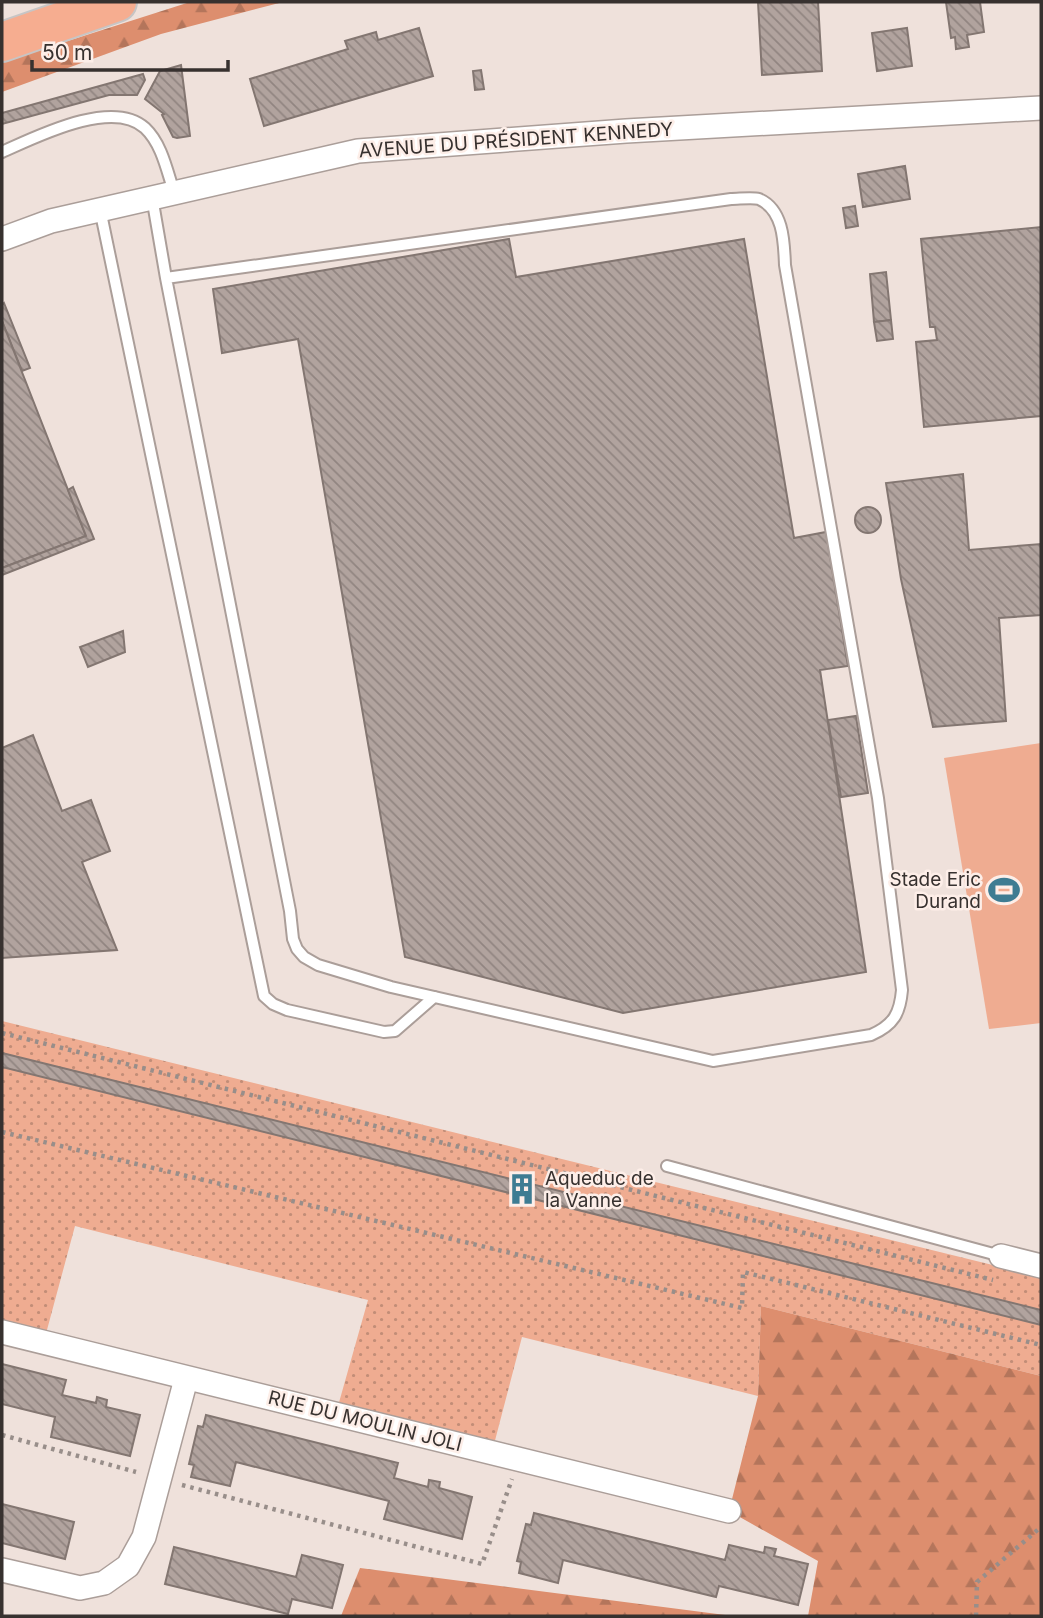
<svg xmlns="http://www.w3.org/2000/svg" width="1043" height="1618" viewBox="0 0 1043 1618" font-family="Inter,sans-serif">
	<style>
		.grass { fill: url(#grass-dots) }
		.forest { fill: url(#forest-firs) }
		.garden { fill: #efac91 }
		.building { fill: url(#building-back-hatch); stroke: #837671; stroke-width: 2 }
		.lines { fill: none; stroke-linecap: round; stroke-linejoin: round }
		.lane-casing { stroke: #ab9e99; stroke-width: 14 }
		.street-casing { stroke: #ab9e99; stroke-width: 26 }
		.highway-casing { stroke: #c7c5c5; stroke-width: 42 }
		.path { stroke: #988e8a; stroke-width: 4.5; stroke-dasharray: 3.5 5; stroke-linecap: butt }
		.lane { stroke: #fff; stroke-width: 10 }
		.street { stroke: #fff; stroke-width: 23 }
		.highway { stroke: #f6ad90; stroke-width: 38 }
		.labels { text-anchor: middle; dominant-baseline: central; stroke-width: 5; stroke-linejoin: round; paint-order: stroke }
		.street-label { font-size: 19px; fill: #37312f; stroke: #fdeee8 }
		.poi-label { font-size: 19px; fill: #37312f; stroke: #fdeee8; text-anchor: end }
	</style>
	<defs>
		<pattern id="grass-dots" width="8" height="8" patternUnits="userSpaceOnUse" patternTransform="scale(1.75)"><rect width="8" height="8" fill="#efac91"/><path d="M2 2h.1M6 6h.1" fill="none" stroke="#c28d77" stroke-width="1.8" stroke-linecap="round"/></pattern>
		<pattern id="forest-firs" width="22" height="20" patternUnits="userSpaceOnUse" patternTransform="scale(1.75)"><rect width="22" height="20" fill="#dd8e6e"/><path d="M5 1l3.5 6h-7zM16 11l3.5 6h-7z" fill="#b4755b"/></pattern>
		<pattern id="building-back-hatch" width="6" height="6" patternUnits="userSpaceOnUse" patternTransform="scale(1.75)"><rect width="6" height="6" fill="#b1a39e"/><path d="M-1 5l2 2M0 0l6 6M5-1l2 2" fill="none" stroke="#918581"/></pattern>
	</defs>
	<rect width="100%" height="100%" fill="#efe1db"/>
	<polygon class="grass" points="2,1021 1041,1277 1041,1376 761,1306 758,1396 522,1337 492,1452 336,1413 368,1300 75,1226 44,1341 2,1331"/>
	<g class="forest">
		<polygon points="190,2 283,2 161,34 2,92 2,62"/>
		<polygon points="761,1306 1041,1376 1041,1616 808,1616 818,1561 729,1511 758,1396"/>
		<polygon points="360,1568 733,1616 341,1616"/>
	</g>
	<polygon class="garden" points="1041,743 1041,1023 989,1029 944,758"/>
	<g class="building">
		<polygon points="758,2 818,2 822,71 762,75"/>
		<polygon points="946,2 980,2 984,32 967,35 969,47 956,49 955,37 951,38"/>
		<polygon points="419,28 433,76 264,126 250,79 348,49 345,41 376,32 378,40"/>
		<polygon points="907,28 912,66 877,71 872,33"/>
		<polygon points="181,65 190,136 177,138 173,137 162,115 164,114 145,99 160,71"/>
		<polygon points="481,70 484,89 475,90 473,71"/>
		<polygon points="143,74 145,80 137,95 109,95 2,124 2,113"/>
		<polygon points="905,166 910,199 863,207 858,174"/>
		<polygon points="855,206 858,226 846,228 843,208"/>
		<polygon points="1041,227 1041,416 924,427 916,342 937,340 935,327 930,327 921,239"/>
		<polygon points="509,239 516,277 744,239 794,538 826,532 848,666 820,670 866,972 623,1013 405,957 298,339 222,353 213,289"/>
		<polygon points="886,272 891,320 874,322 870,274"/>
		<polygon points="4,303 30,368 22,371 2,321 2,305"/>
		<polygon points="891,320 893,339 877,341 874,322"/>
		<polygon points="2,321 86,536 2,568"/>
		<polygon points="963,474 969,550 1041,544 1041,615 999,618 1006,721 933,727 901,579 886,483"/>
		<polygon points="73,487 94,539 2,575 2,568 86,536 68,490"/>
		<circle cx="868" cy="520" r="13"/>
		<polygon points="123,631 125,652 88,667 80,647"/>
		<polygon points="856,716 868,793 841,797 828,720"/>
		<polygon points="33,735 62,811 91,800 110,851 82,862 117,950 2,958 2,748"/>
		<polygon points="2,1053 1041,1310 1041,1325 2,1067"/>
		<polygon points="2,1364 66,1380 62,1395 96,1403 97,1397 107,1400 106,1407 140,1415 130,1456 51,1437 55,1417 2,1404"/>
		<polygon points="206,1415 398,1463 394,1478 428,1487 429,1480 440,1482 439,1488 472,1497 462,1539 384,1519 389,1501 236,1462 230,1486 191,1477 194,1465 189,1464 198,1426 203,1427"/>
		<polygon points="2,1504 74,1522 65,1559 2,1543"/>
		<polygon points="534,1513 725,1560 729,1545 764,1553 765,1547 776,1549 774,1556 808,1564 798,1605 719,1586 716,1597 563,1560 558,1583 519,1573 521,1562 517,1561 526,1524 531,1525"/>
		<polygon points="174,1547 296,1577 302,1555 343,1565 332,1608 292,1599 288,1614 165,1584"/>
	</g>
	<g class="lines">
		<defs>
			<g id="lane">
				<path d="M2 152C36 137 112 98 145 128 162 144 167 171 174 192"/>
				<path d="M152 197 166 278 290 911 293 939 297 949 304 957 318 965 391 987 713 1061 871 1035C894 1025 900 1013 902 990L878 798 785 265C784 243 784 210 759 199 752 197 739 199 731 199L166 278"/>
				<polyline points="100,209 264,996 273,1004 287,1010 384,1032 395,1031 434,997"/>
				<polyline points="667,1166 1001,1256"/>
			</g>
			<g id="street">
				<polyline points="2,239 51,221 358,151 626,131 1041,108"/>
				<polyline points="1001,1256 1041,1266"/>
				<polyline points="2,1332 729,1511"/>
				<polyline points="2,1570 80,1588 104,1583 128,1566 144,1537 186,1379"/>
			</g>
			<polyline id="highway" points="2,42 117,2"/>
		</defs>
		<use href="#lane" class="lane-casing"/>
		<use href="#street" class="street-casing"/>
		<use href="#highway" class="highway-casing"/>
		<g class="path">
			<polyline points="2,1033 993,1280"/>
			<polyline points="2,1132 742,1308 743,1272 1041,1345"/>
			<polyline points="2,1435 136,1472"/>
			<polyline points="182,1485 482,1564 512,1479"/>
			<polyline points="976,1616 977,1582 1041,1527"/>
		</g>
		<use href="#lane" class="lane"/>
		<use href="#street" class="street"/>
		<use href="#highway" class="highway"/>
	</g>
	<defs>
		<symbol id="stadium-bare" viewBox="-9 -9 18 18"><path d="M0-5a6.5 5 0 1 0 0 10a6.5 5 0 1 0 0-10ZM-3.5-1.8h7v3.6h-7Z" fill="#3e7c92" stroke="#fdeee8" stroke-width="2.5" paint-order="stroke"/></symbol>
		<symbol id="building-bare" viewBox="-9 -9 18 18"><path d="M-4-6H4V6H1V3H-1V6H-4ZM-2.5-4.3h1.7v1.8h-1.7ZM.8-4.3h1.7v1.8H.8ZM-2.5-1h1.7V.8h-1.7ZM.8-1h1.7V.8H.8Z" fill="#3e7c92" stroke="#fdeee8" stroke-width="2.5" paint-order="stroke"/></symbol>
	</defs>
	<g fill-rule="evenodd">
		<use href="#stadium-bare" x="982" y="868" width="44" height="44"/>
		<use href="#building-bare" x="500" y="1167" width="44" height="44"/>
	</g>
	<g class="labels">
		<g class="street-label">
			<text transform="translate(516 140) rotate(-4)">AVENUE DU PRÉSIDENT KENNEDY</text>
			<text transform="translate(365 1421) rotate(14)">RUE DU MOULIN JOLI</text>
		</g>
		<g class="poi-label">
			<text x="981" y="879">Stade Eric<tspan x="981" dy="22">Durand</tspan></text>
			<text x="545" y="1178" text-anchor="start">Aqueduc de<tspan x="545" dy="22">la Vanne</tspan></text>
		</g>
	</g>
	<rect width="1043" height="1618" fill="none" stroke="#37312f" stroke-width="7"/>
	<path d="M32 60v10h196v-10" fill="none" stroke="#37312f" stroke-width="3.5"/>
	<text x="42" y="60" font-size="21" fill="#37312f" stroke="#fdeee8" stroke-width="5" paint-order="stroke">50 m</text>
</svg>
